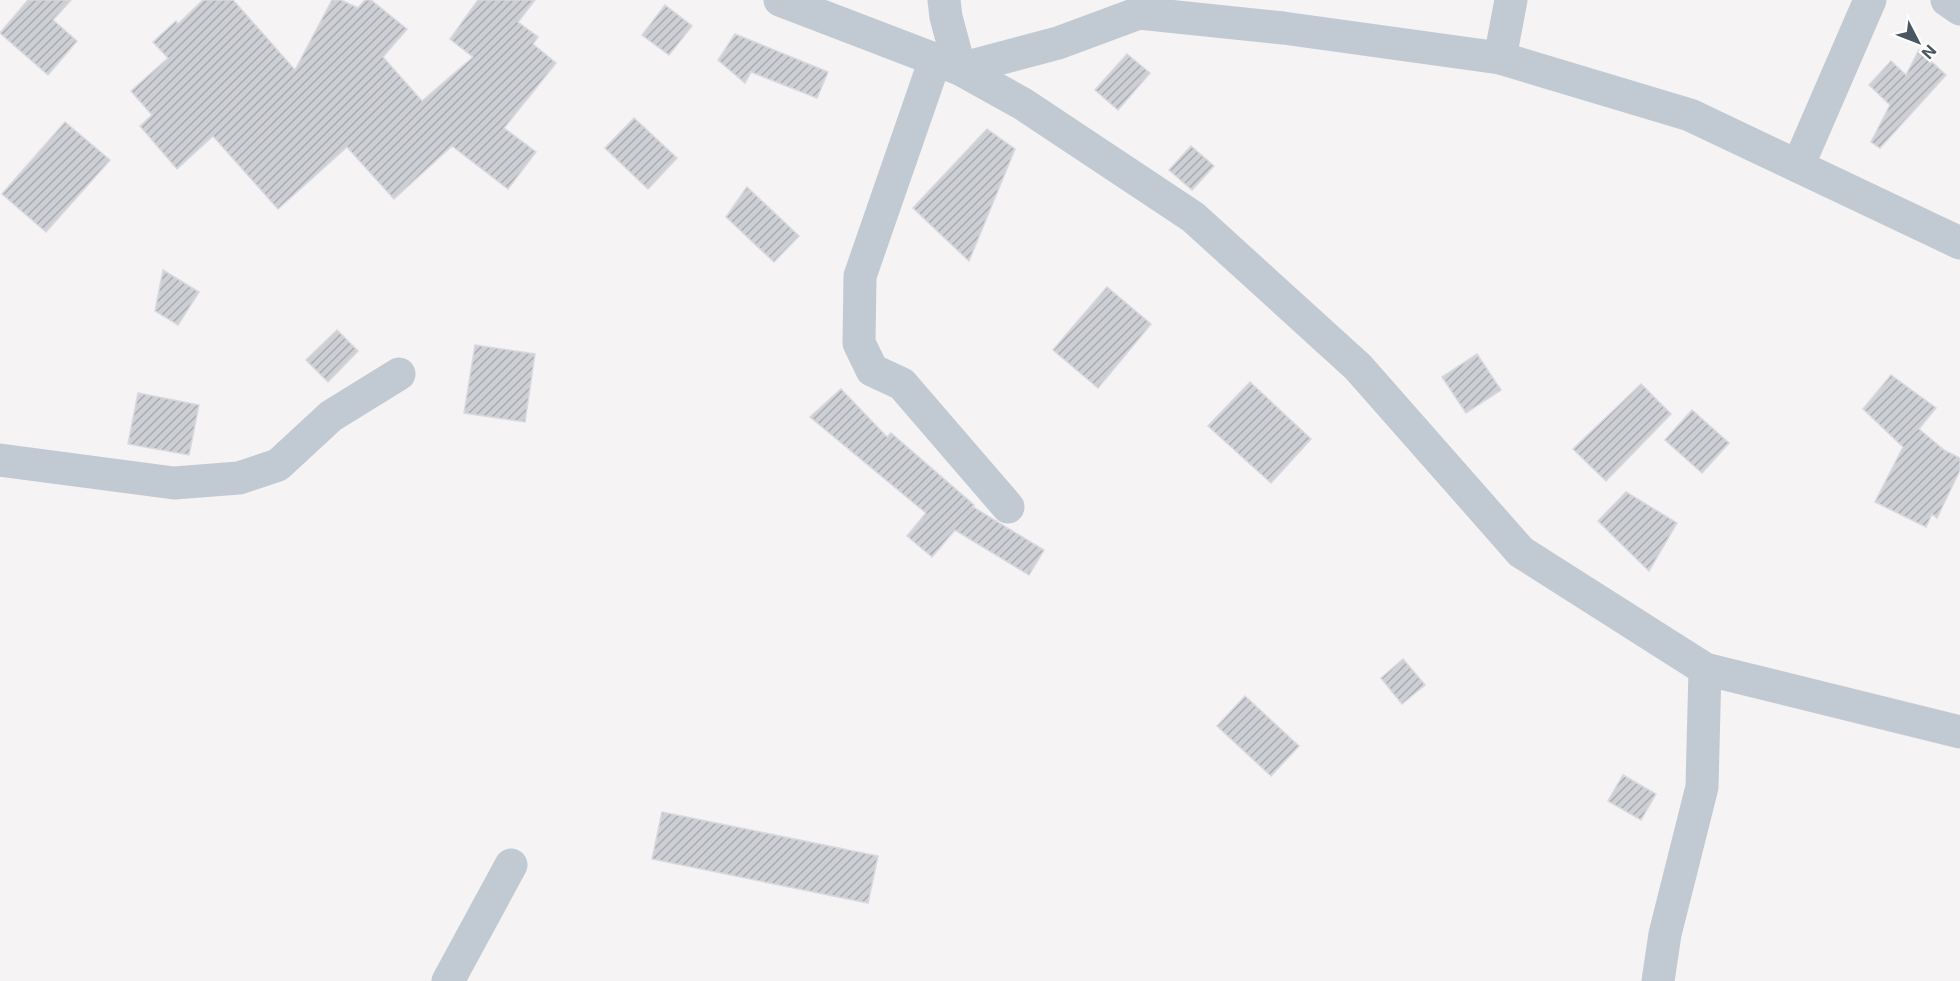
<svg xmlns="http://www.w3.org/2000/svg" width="1960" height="981" viewBox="0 0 1960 981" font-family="Inter,sans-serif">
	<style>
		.building { fill: url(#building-hatch); stroke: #d7d9de; stroke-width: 1.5 }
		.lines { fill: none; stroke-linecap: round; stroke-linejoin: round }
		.minor { stroke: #c1cad2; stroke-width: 33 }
	</style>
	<defs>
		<pattern id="building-hatch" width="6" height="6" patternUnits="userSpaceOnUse" patternTransform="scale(1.5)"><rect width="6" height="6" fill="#cdcfd5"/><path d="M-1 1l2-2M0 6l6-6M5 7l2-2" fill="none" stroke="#a8abb0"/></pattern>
	</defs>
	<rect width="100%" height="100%" fill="#f5f3f3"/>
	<g class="building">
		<polygon points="28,0 71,0 53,20 77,41 48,75 0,33"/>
		<polygon points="203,0 233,0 295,70 332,0 341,0 358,8 365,0 371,0 407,29 383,57 422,101 473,57 450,39 478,0 535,0 518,22 538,37 533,44 556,63 504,128 536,152 508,189 452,146 394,199 347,147 278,209 213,136 177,169 140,126 152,115 131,91 168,58 153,42 176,21 178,24"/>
		<polygon points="665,5 692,26 669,55 642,35"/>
		<polygon points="735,34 828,72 817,98 751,72 745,83 718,60"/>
		<polygon points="1919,50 1946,75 1880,148 1871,142 1890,105 1869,85 1891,61 1906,75"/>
		<polygon points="1127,54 1150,73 1118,110 1095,90"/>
		<polygon points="634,118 677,158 648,189 605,148"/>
		<polygon points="65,122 110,160 46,232 2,194"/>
		<polygon points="987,129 1015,149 969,261 913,208"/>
		<polygon points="1191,146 1214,166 1192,190 1169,170"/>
		<polygon points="747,187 799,236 774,262 726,217"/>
		<polygon points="163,270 199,292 178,325 155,311"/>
		<polygon points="1107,287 1151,324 1098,388 1053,350"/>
		<polygon points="337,330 358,351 328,382 306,360"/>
		<polygon points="475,345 535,354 525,422 464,413"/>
		<polygon points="1477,354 1501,390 1466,413 1442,377"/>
		<polygon points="1891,375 1936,408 1919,429 1944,450 1960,458 1960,470 1937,518 1932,514 1926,527 1875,502 1903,447 1863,409"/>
		<polygon points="1250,382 1311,439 1271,483 1208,426"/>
		<polygon points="1641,384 1671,414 1606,481 1573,449"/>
		<polygon points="841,389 887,437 891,433 974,505 973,507 1044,550 1029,575 955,530 932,557 907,536 926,513 810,417"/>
		<polygon points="138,393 199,405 189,455 128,444"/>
		<polygon points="1692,410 1729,443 1702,473 1665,440"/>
		<polygon points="1626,492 1677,523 1649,571 1598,521"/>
		<polygon points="1403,659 1425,685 1402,704 1381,678"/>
		<polygon points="1245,696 1299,746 1271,776 1217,726"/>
		<polygon points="1623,775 1656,794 1641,820 1608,801"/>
		<polygon points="662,812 878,856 868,903 652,859"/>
	</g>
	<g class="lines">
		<g class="minor">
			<polyline points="780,0 960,69 1023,104 1193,217 1358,367 1521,552 1705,669 1960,732"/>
			<polyline points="944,0 946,17 960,69"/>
			<polyline points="1947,0 1960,9"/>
			<polyline points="1500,58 1511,0"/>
			<polyline points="935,60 860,276 859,343 872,370 902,384 1008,507"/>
			<polyline points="960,69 1058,43 1139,13 1283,28 1500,58 1690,115 1960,243"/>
			<polyline points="1798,166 1870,0"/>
			<polyline points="0,460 174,483 239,478 278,465 331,416 399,374"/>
			<polyline points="448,981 511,865"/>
			<polyline points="1658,981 1665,934 1702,787 1705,669"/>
		</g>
	</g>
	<g transform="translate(1918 42) rotate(132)" stroke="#ffffff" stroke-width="4.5" paint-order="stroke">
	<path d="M0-4.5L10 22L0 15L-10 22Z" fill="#4a5661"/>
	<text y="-9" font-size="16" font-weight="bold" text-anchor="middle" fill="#4a5661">N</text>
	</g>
</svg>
